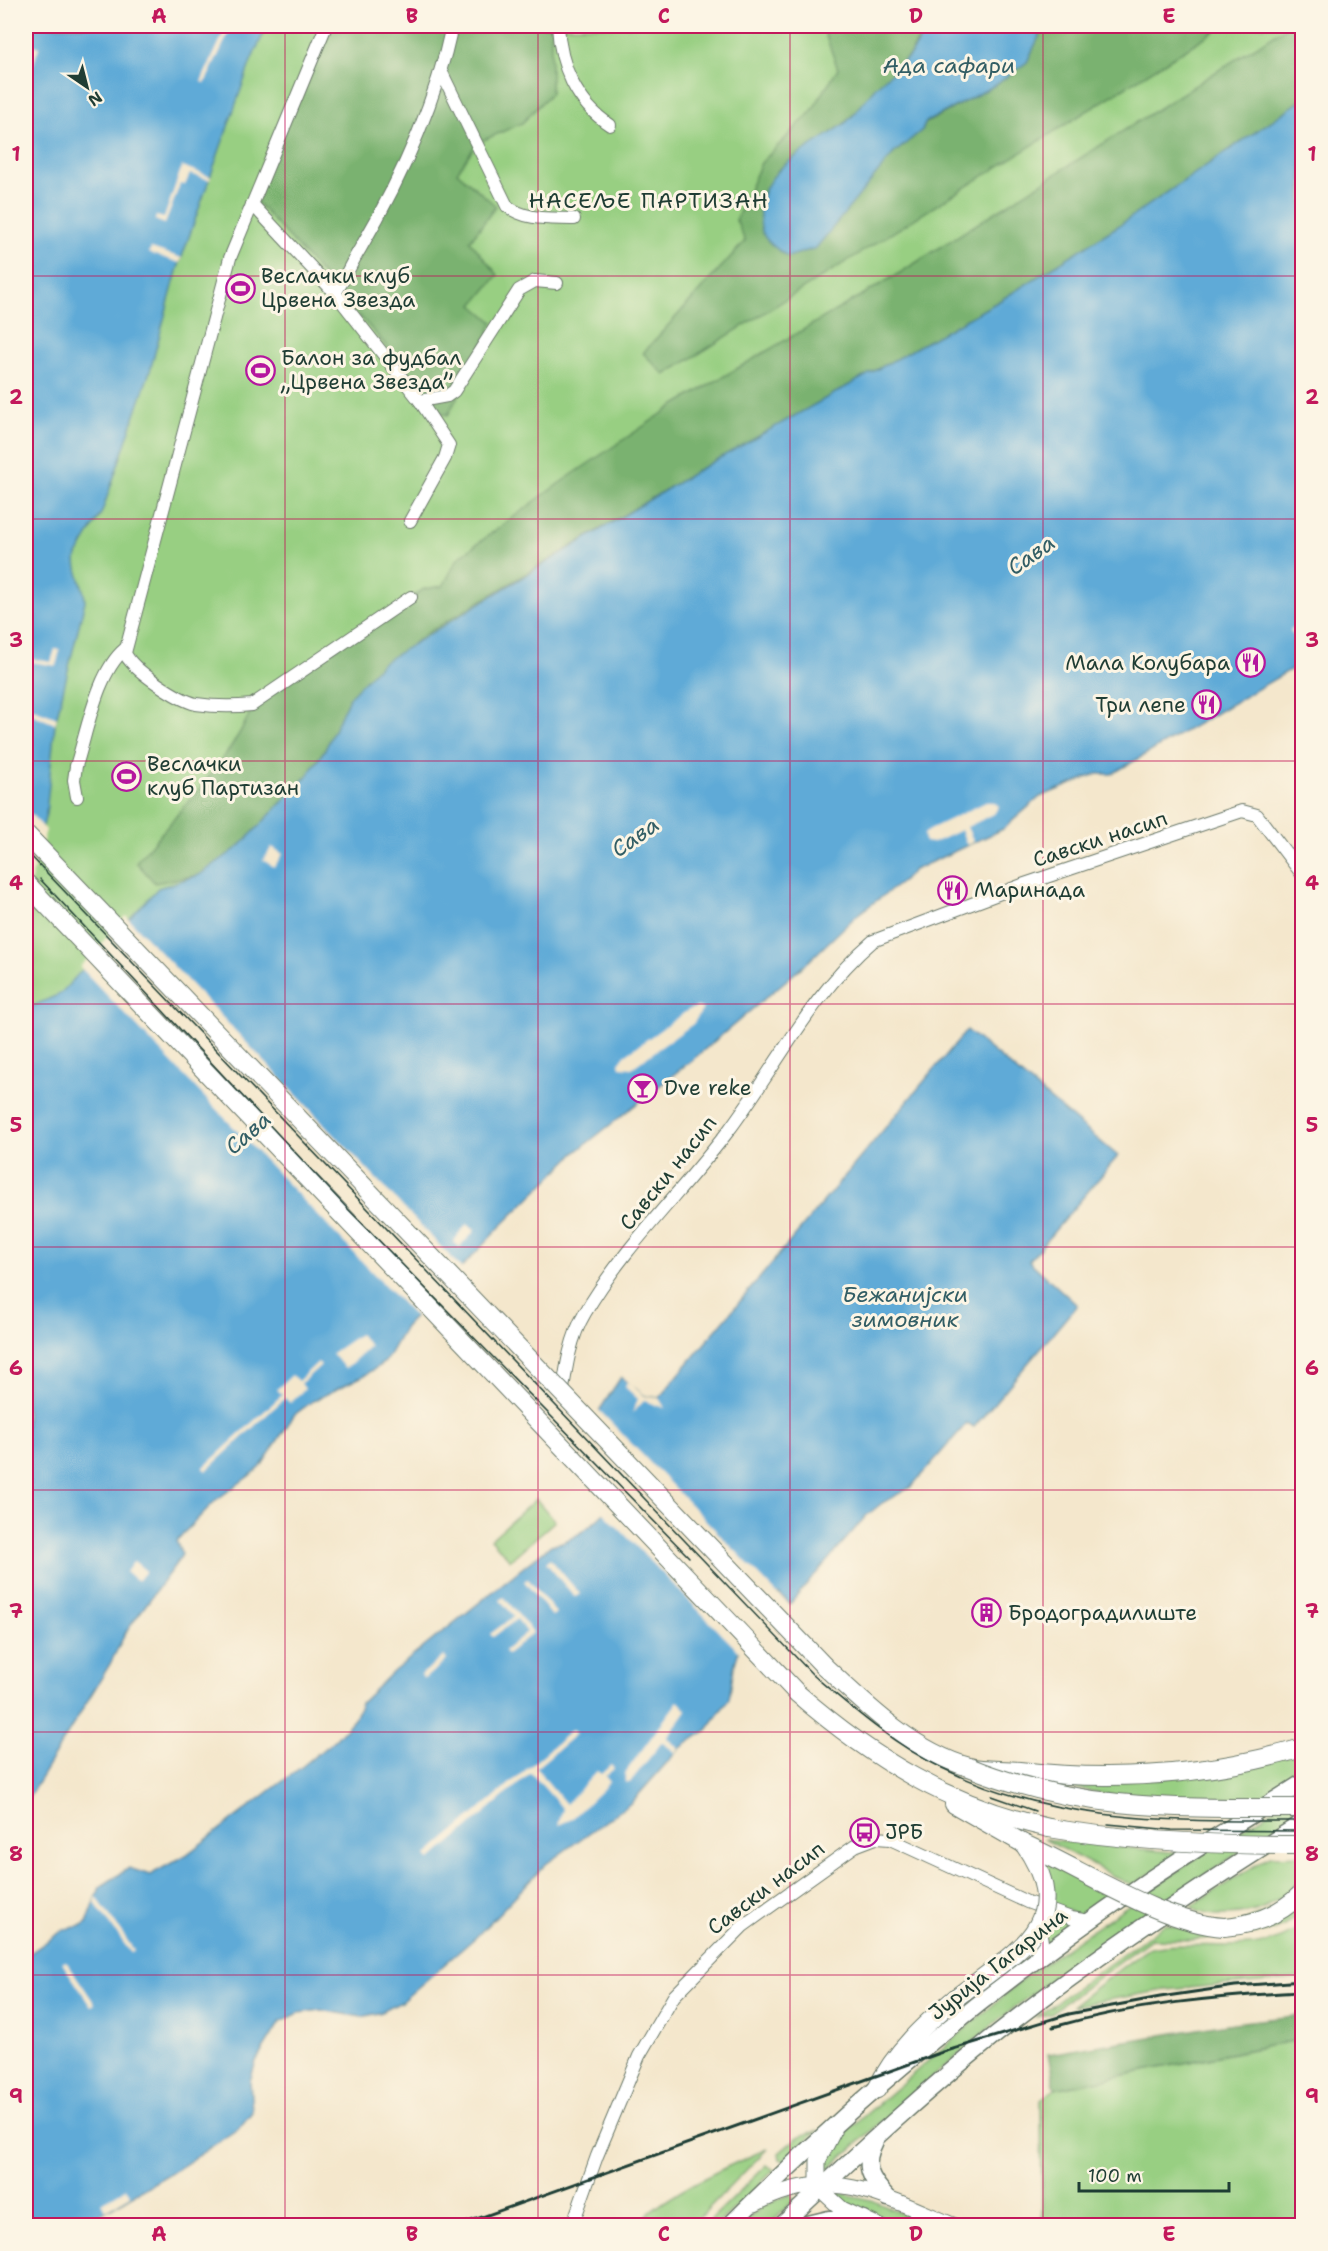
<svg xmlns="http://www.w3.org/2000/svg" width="1328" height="2251" viewBox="0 0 1328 2251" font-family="'Shantell Sans',sans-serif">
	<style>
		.green { fill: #98cf82; stroke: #5c865b; stroke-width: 1.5 }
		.forest { fill: #7ab270; stroke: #4c7852; stroke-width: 1.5 }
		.water { fill: #5faad7; stroke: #3f7486; stroke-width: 1.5 }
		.pier { fill: #f4e7cc }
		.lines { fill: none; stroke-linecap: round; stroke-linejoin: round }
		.minor-casing { stroke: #6a7869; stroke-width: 14 }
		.tertiary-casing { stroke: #6a7869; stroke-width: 17 }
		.secondary-casing { stroke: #6a7869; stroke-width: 19 }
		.primary-casing { stroke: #6a7869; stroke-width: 20 }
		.minor { stroke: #fff; stroke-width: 12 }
		.tertiary { stroke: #fff; stroke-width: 15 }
		.secondary { stroke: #fff; stroke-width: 16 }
		.primary { stroke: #fff; stroke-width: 18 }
		.tram { stroke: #1f3d34; stroke-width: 1.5 }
		.rail { stroke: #1f3d34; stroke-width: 3 }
		.primary-bridge-casing { stroke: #6a7869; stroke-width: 20; stroke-linecap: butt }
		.primary-bridge { stroke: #fff; stroke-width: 18 }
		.grid { fill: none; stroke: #c2185b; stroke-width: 1.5; stroke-opacity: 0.55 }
		.labels { text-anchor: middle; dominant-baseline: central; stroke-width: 6; stroke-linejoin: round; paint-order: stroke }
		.poi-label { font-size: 21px; fill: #1f3d34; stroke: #fcf5e5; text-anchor: start }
		.street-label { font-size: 21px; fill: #1f3d34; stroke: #fcf5e5 }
		.water-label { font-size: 22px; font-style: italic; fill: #325e65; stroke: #fcf5e5 }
		.neighbourhood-label { font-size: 22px; letter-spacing: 1.5px; fill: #1f3d34; stroke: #fcf5e5 }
		.neatline { fill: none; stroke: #c2185b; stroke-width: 2 }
		.grid-label { font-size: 20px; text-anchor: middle; font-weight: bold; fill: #c2185b }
	</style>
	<rect width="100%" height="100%" fill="#fcf5e5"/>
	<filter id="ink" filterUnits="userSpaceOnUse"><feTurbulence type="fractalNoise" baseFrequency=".0167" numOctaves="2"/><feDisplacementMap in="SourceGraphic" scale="12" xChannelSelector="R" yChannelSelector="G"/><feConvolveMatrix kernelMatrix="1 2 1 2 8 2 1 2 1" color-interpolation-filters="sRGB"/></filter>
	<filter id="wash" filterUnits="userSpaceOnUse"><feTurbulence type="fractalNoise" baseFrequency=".008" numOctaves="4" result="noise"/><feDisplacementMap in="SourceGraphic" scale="24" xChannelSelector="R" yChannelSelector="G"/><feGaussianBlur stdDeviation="1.35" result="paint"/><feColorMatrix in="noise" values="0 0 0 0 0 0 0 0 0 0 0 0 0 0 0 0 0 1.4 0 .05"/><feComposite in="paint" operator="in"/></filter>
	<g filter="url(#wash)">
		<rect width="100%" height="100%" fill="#f4e7cc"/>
		<g class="green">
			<polygon points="26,26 1302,26 1302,188 26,1093"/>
			<polygon points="536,1499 555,1521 510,1560 491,1539"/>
			<polygon points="1302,1754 1302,1776 1266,1799 1119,1797 1046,1782"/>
			<path d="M1302 1792V1814C1220 1864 1137 1916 1060 1973 977 2033 902 2105 825 2172L824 2162 834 2142 1030 1973 1207 1851Z"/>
			<polygon points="1044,1839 1181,1853 1132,1886"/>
			<path d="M1302 1855V1879C1292 1889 1282 1898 1269 1905 1252 1915 1205 1921 1191 1906L1270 1856Z"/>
			<polygon points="1041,1859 1116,1898 1086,1917 1051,1905"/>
			<polygon points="1302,1897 1302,1912 1285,1926 1265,1932 1191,1940 1151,1939 1049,2014 1036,2017 1165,1924 1191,1931 1218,1932"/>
			<polygon points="1050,1916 1078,1925 1042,1952 1046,1920"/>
			<path d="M1302 1926V1978L1165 1990 1072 2006C1082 1998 1145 1949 1150 1948 1199 1938 1260 1960 1302 1926Z"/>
			<polygon points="1302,2039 1302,2225 1042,2225 1041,2100 1055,2089"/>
			<polygon points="818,2130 784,2161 780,2159 779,2153 798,2137"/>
			<path d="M767 2149 692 2225H634C673 2191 720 2169 767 2149Z"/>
			<polygon points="767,2165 774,2170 766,2178 717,2225 705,2225"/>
			<path d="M836 2192 871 2200 929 2225C918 2225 904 2228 894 2225 881 2221 839 2204 836 2192Z"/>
			<polygon points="791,2194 795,2200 769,2225 739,2226 763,2206"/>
		</g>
		<g class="forest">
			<polygon points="326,26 551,26 551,93 522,123 477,143 457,172 496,206 470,241 498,275 473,305 493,322 468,377 448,415 429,409 383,342 254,199"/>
			<polygon points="822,26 922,26 923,32 910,54 845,123 778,170 761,196 859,194 893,154 922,130 926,123 997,84 1027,62 1044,26 1223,26 665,375 643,353 745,241 736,220 761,163 811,112 838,69"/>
			<path d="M1288 26H1302V100L1118 226 1001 300 700 469 424 635 350 696 326 748 307 776 240 846 199 875 155 883 136 862C165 829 244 743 252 705L424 589 443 586 458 558 561 482 675 405 898 274Z"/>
			<polygon points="1302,2015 1302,2039 1055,2089 1048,2054 1234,2023"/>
		</g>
		<g class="water">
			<path d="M26 26H267L251 61 177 271 150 371 102 512 77 555C73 569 85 586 85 601L55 724 46 814 26 892Z"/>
			<path d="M922 26H1044L1027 62 997 84 926 122 922 130 893 154 816 248 788 257C768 243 758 237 760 210 762 167 812 148 843 125 855 116 864 101 873 90 888 73 925 51 922 26Z"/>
			<polygon points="1302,100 1302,663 1112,774 1096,774 1040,797 1003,829 914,870 903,881 857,915 809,961 697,1056 576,1152 500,1227 405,1327 385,1362 365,1375 313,1401 294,1415 260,1468 216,1500 176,1541 182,1554 180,1558 126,1632 110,1664 26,1802 26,1009 60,994 158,888 199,875 240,846 307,776 326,748 350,696 382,663 700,469 1001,300 1118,226"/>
			<path d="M967 1030 1118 1156 1029 1261 1077 1305 974 1427 967 1423 911 1487 882 1503 866 1516 790 1604 780 1595 762 1591 754 1600 734 1667 729 1699 707 1730 679 1749 632 1802 546 1864 476 1937 401 2002 382 2012 362 2017 320 2010 299 2013 280 2022 256 2061 250 2081 252 2112 239 2128 184 2165 82 2225H26V1956L65 1929 82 1926 87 1923 100 1887 129 1868 150 1875 186 1855 304 1765 337 1738 354 1719 361 1703 394 1671 551 1545C584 1540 616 1503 634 1477L595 1417 621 1377 645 1396 659 1398Z"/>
		</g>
		<g class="pier">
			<polygon points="227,26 232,26 205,83 201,82"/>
			<polygon points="26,30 34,33 31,44 39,47 31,71 26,69 28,49 26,48"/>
			<polygon points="182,166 211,177 210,180 190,174 185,185 180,184 165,224 155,220 156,216 164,218"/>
			<polygon points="151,248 182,258 180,263 149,253"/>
			<polygon points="1302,622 1302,648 1290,630"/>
			<polygon points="55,649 60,650 56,666 26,661 26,658 51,662"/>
			<polygon points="31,708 57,718 55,724 29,713"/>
			<polygon points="986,802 993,802 999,806 994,814 967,827 974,842 967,845 961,830 933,843 925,842 924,834 930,829"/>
			<polygon points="26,809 46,830 26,895"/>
			<polygon points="272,847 283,854 274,867 263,860"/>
			<polygon points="126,916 463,1270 417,1319 80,967"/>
			<polygon points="698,1007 703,1009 693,1024 632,1068 620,1067 619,1063 625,1055 688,1010"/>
			<polygon points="467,1224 475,1230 460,1247 453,1242"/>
			<polygon points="360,1334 370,1346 345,1369 332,1353"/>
			<polygon points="318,1362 321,1365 301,1383 305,1389 298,1395 290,1403 285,1398 206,1471 203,1468 282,1395 277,1389 292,1375 298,1381"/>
			<polygon points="627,1381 645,1396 659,1398 665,1408 644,1401 632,1413 638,1399 625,1387"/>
			<polygon points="597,1408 789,1606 779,1598 763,1594 757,1601 741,1654 602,1511 612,1503 631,1476 592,1416"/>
			<polygon points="550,1559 580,1594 575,1597 546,1563"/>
			<polygon points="134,1561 146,1571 138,1581 126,1572"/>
			<polygon points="528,1579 556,1613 552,1616 524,1581"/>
			<polygon points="504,1597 533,1633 507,1654 504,1651 527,1632 517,1619 493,1637 490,1634 514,1616 500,1600"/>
			<polygon points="444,1656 447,1660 424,1679 421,1675"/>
			<polygon points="678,1701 687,1710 667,1738 679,1749 676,1753 662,1742 631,1781 625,1783 625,1773"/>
			<polygon points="572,1730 576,1734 536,1768 566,1804 597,1771 601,1774 611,1765 614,1769 605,1776 609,1781 603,1789 572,1819 558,1825 563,1809 531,1773 430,1860 426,1856"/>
			<polygon points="96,1896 134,1950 131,1953 95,1903"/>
			<polygon points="66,1961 95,2004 91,2006 62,1963"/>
			<polygon points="126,2188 131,2195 106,2210 101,2203"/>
		</g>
	</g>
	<g filter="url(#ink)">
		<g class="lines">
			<defs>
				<g id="minor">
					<path d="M326 26 230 258 125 653C132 670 179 700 196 704 216 707 233 707 252 705L411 597"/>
					<path d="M558 26C560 65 576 103 610 125"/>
					<path d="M441 71 507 206C526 221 551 218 574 219"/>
					<polyline points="252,204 335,293"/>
					<polyline points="420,401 447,396 454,391 519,290 535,281 557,283"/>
					<path d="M410 521 445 458 449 445 420 401 335 293C345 279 351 263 360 249 401 179 435 105 452 26"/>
					<path d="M77 797 74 780 76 766C87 732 97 672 125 649"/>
					<path d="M562 1396C566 1368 570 1338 585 1313 624 1246 683 1191 729 1130 776 1067 813 992 873 941L1022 885 1242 811 1257 815 1302 874"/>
					<polyline points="1034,1961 1042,1942 1039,1920"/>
					<polyline points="572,2226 597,2156 639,2056 674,1996 743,1926 855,1846 876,1838 890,1839 1027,1902 1071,1918 1090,1921"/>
				</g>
				<g id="tertiary">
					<polyline points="833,2132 818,2161 818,2187 842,2209 879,2226"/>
					<path d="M755 2204C831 2163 882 2196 955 2226"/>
				</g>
				<g id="secondary">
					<path d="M875 2141C862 2166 870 2179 888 2198"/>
					<path d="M729 2226C853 2101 992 1987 1137 1888 1191 1851 1247 1818 1302 1783"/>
					<path d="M781 2226C856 2155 932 2084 1013 2021 1106 1949 1203 1885 1302 1823"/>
					<polyline points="800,2226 829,2219 863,2219"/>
				</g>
				<g id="primary">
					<path d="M26 883 798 1694C874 1760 950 1806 1049 1828"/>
					<path d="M824 1666C865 1704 912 1751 969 1767 984 1771 1003 1769 1019 1771 1116 1782 1208 1776 1302 1748"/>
					<polyline points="954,1804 1024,1844"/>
					<path d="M1224 1927C1254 1925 1280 1915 1302 1893"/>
					<path d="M877 2089C894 2052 926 2023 957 1997"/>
				</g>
			</defs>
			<use href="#minor" class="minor-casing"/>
			<use href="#tertiary" class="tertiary-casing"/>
			<use href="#secondary" class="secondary-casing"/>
			<use href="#primary" class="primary-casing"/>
			<use href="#minor" class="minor"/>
			<use href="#tertiary" class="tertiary"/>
			<use href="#secondary" class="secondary"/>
			<use href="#primary" class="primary"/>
			<g class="tram">
				<path d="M26 851 813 1675C853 1709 894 1745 942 1768 1058 1825 1177 1821 1302 1821"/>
				<polyline points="40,879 345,1206 689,1557"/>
				<polyline points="992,1796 1035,1811"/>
				<polyline points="1108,1824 1172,1830 1302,1831"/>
			</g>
			<g class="rail">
				<path d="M1053 2027C1134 2004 1219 1996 1302 1992"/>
				<polyline points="457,2226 940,2053 1069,2014 1160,1997 1235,1986 1302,1981"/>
			</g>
			<defs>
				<g id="primary-bridge">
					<polyline points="26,834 824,1666"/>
					<path d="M969 1767C1078 1812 1187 1808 1302 1808"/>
					<path d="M1049 1828C1133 1842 1218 1845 1302 1845"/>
					<path d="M1024 1844C1083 1870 1162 1923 1224 1927"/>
					<path d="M957 1997C1014 1953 1079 1923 1024 1844"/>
				</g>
			</defs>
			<use href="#primary-bridge" class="primary-bridge-casing"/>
			<use href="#primary-bridge" class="primary-bridge"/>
		</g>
	</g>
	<path class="grid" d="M285 26V2226M538 26V2226M790 26V2226M1043 26V2226M26 276H1302M26 519H1302M26 761H1302M26 1004H1302M26 1247H1302M26 1490H1302M26 1732H1302M26 1975H1302"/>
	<defs>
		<symbol id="stadium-ring" viewBox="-11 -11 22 22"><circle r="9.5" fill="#fcf5e5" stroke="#b5179e" stroke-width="1.5"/><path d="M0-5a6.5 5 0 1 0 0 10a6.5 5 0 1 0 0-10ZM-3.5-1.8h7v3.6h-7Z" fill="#b5179e"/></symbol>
		<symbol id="restaurant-ring" viewBox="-11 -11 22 22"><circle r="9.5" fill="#fcf5e5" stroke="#b5179e" stroke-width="1.5"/><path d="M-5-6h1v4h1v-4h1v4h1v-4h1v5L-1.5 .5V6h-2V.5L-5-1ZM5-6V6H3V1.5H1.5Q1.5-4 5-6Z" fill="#b5179e"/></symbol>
		<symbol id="bar-ring" viewBox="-11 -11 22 22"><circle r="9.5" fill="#fcf5e5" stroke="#b5179e" stroke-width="1.5"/><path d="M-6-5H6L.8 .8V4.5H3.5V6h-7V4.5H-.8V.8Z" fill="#b5179e"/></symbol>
		<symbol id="building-ring" viewBox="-11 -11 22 22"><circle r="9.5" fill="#fcf5e5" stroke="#b5179e" stroke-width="1.5"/><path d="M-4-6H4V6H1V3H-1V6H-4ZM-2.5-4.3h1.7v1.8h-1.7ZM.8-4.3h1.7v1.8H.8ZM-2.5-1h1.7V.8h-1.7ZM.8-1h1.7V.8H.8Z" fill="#b5179e"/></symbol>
		<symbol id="bus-ring" viewBox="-11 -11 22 22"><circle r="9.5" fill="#fcf5e5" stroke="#b5179e" stroke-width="1.5"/><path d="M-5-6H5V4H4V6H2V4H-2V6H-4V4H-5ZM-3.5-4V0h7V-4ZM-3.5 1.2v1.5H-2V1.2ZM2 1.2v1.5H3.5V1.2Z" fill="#b5179e"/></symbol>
	</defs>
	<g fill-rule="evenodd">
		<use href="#stadium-ring" x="224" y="272" width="33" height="33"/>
		<use href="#stadium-ring" x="244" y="354" width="33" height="33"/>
		<use href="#restaurant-ring" x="1234" y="646" width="33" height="33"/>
		<use href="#restaurant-ring" x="1190" y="688" width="33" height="33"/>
		<use href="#stadium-ring" x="110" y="760" width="33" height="33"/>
		<use href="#restaurant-ring" x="936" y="874" width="33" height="33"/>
		<use href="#bar-ring" x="626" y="1072" width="33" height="33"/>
		<use href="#building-ring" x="970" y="1596" width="33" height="33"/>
		<use href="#bus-ring" x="848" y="1816" width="33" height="33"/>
	</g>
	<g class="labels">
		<g class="poi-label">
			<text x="261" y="276">Веслачки клуб<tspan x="261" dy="24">Црвена Звезда</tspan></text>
			<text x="281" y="358">Балон за фудбал<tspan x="281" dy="24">„Црвена Звезда”</tspan></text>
			<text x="1230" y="663" text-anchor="end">Мала Колубара</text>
			<text x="1186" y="705" text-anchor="end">Три лепе</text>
			<text x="147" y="764">Веслачки<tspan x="147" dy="24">клуб Партизан</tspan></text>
			<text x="974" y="890">Маринада</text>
			<text x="664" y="1088">Dve reke</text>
			<text x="1008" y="1613">Бродоградилиште</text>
			<text x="885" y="1832">ЈРБ</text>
		</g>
		<g class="street-label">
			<text transform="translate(1100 839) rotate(-18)">Савски насип</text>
			<text transform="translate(668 1173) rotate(-51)">Савски насип</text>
			<text transform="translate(766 1888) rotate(-37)">Савски насип</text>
			<text transform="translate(998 1964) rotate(-38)">Јурија Гагарина</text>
		</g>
		<g class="water-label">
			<text x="949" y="65">Ада сафари</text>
			<text transform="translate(1031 555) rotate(-35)">Сава</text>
			<text transform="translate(635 837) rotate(-35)">Сава</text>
			<text transform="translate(248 1133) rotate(-41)">Сава</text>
			<text x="905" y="1294">Бежанијски<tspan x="905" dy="25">зимовник</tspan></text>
		</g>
		<g class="neighbourhood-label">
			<text x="649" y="200">НАСЕЉЕ ПАРТИЗАН</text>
		</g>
	</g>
	<rect width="1328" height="2251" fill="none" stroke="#fcf5e5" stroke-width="66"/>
	<g transform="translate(87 87) rotate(145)" stroke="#fcf5e5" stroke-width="4.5" paint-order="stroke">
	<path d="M0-4.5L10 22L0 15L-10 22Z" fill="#1f3d34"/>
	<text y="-9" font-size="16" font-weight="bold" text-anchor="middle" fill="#1f3d34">N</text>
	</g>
	<path d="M1079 2182v9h150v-9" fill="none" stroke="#1f3d34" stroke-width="3"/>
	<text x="1088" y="2182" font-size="18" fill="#1f3d34" stroke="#fcf5e5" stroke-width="4.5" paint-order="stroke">100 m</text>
	<rect x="33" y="33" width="1262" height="2185" class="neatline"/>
	<g class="grid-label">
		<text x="159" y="23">A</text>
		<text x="412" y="23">B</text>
		<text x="664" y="23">C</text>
		<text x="916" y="23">D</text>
		<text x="1169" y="23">E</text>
		<text x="16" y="161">1</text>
		<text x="1312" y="161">1</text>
		<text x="16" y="404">2</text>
		<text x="1312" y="404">2</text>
		<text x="16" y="647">3</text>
		<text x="1312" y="647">3</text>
		<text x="16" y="890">4</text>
		<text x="1312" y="890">4</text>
		<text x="16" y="1132">5</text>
		<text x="1312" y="1132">5</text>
		<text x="16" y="1375">6</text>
		<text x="1312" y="1375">6</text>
		<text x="16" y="1618">7</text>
		<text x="1312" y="1618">7</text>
		<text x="16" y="1861">8</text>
		<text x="1312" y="1861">8</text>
		<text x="16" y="2103">9</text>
		<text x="1312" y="2103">9</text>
		<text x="159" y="2241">A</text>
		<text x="412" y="2241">B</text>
		<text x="664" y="2241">C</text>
		<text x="916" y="2241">D</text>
		<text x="1169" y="2241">E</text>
	</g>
</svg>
